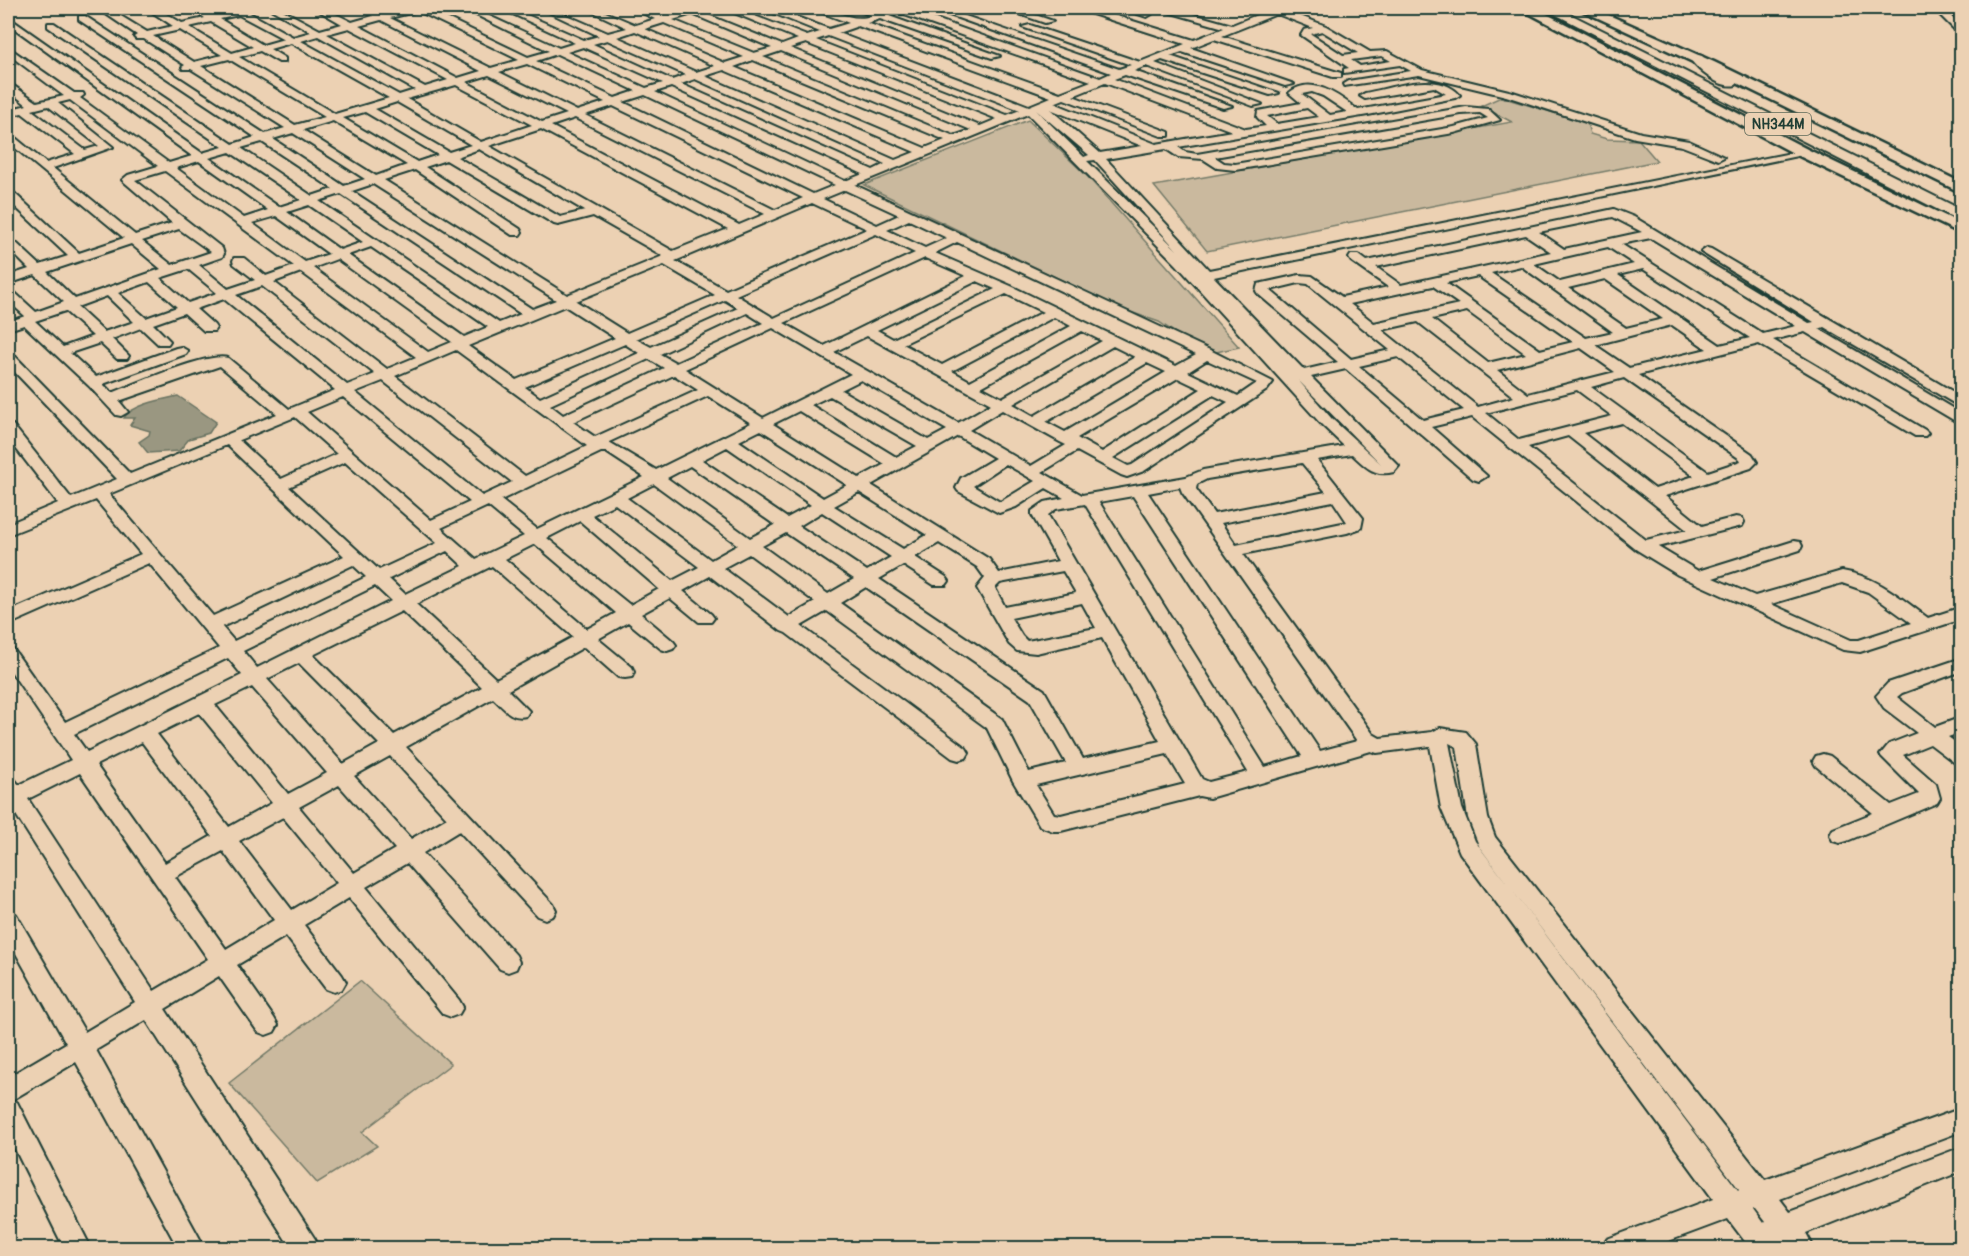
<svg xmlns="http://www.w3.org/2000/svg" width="1969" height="1256" viewBox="0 0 1969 1256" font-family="Pangolin,sans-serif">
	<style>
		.green { fill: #cab99e; stroke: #747b69; stroke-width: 1.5 }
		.water { fill: #9a9781; stroke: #697362; stroke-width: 1.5 }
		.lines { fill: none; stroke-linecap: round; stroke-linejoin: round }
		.minor-casing { stroke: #1f3d34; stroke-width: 4 }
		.major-casing { stroke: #1f3d34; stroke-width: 5 }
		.highway-casing { stroke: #1f3d34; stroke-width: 4 }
		.minor { fill: #ecd1b3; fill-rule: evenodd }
		.major { fill: #ecd1b3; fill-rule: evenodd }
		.highway { fill: #ecd1b3; fill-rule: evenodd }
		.labels { text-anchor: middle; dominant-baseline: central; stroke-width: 4.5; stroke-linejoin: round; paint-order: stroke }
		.shield { fill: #ecd1b3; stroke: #5c695a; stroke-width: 1.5 }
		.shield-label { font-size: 14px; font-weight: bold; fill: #1f3d34 }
	</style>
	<rect width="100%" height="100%" fill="#ecd1b3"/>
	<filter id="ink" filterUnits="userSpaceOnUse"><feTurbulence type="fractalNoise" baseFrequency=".0167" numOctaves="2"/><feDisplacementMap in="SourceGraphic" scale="12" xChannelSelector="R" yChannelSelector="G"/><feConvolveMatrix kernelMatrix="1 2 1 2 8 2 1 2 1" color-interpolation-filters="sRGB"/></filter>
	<g filter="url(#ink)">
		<g class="green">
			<polygon points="1501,97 1587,123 1590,134 1607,139 1639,140 1657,161 1207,251 1154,186 1512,122 1481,106"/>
			<polygon points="1028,120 1088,177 1239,347 1207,354 1159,322 1122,309 864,185"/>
			<polygon points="360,981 451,1064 362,1132 377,1146 317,1183 229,1083"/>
		</g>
		<path class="water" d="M178 396 216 422 209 433 189 439 179 451 148 453 139 442 149 435 150 431 130 425 135 418H124C131 405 164 399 178 396Z"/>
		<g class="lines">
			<defs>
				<g id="minor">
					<path d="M146 8H156L182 23 205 18 191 8H201L214 15 232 11 230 8H247L251 10 248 12 293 37 311 32 269 8H279L320 30 342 24 314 8H324L352 22 373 16 360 8H370L383 14 408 8H426L528 57 549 51 462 8H472L559 48 575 43 500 8H511L584 40 599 36 540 8H550L608 33 627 28 585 8H596L636 25 655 19 632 8C654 8 668 24 688 8H708L701 12 782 45 798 39 722 8H734L807 36 820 32 760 8H772L829 29 849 23 815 10 814 8C836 8 850 23 871 16L854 8H865L880 13 891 8H908V9L1100 78 1111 73 930 8H942L1119 69 1131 65 1022 27 1030 25 1140 62 1185 44 1080 10 1079 8H1091L1194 40 1224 28 1161 10 1160 8H1172L1232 25 1269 10 1267 8H1287L1285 10 1326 26 1370 52 1387 51 1422 70 1513 92 1641 133 1689 141 1724 157 1718 160 1682 146 1635 138 1506 96 1419 75 1344 86 1343 84 1348 81 1411 71 1400 65 1344 73V69L1349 68 1301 35 1304 30 1313 28 1277 14 1222 36 1341 73V77H1333L1214 39 1191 48 1294 84 1285 86 1182 52 1170 56 1279 93 1270 95 1162 60 1155 63 1262 104 1253 106 1146 66 1134 71 1232 106 1223 108 1125 75 1114 79 1246 129 1266 126 1257 117 1258 111 1301 103 1289 93C1312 74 1339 96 1358 110L1446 94 1434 87 1365 99 1360 96 1365 93C1394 88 1437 70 1460 95L1455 98 1368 115 1178 147 1185 152 1197 154 1466 107 1488 109 1500 120 1454 133 1235 170 1217 168 1203 159 1178 157 1166 149 1106 159 1209 270 1806 150V154L1802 155 1214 277 1304 370 1338 362 1258 294 1256 291 1258 284 1299 275 1312 276 1342 297 1388 287 1351 261 1349 258 1351 255H1359L1367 261 1614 209 1634 217 1809 323 1814 322 1701 252 1707 248 1711 249 1962 397V408L1824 327 1819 329 1962 414V425L1805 332 1773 340 1925 430 1928 433 1925 436H1915L1759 344 1638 375 1752 454 1757 462 1751 468 1665 496 1702 526 1736 517 1742 518 1744 522 1742 526 1658 547 1698 571 1794 541 1800 542 1802 546 1800 550 1713 578 1755 596 1842 571C1876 576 1901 598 1928 618L1962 607V619L1860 652 1843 650 1678 575 1637 550 1472 417 1431 427 1487 476 1479 481 1473 479 1346 369 1311 377 1399 466 1394 472C1374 477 1366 467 1352 454L1317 460 1363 518 1361 528 1347 533 1243 554 1373 734 1380 738 1432 732 1440 728 1466 732 1476 744 1488 818 1495 837 1765 1180 1962 1108V1131L1780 1199 1790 1212 1962 1147V1171L1806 1233 1814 1248H1785L1780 1243 1778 1244 1779 1248H1750L1728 1219 1650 1248H1603L1607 1239 1713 1199 1460 853 1441 808 1430 746 1377 753 1371 751 1209 798 1199 796 1061 831H1053L1040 826 1013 781 987 728 827 611 801 626 966 748 969 753 966 758 959 760 952 758 786 633 781 631 710 576 683 591 711 614 714 618 711 622H699L670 598 641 614 673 641 676 645 673 649 667 651 661 649 628 622 598 639 632 667 634 672 632 677 625 678 618 677 584 647 508 690 529 711 526 716C511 720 503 707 493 698L406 747 553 904 556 910 553 916 545 919 537 916 459 831 423 853 516 955 519 962 516 969 508 972 500 969 407 863 366 887 459 1000 463 1007 459 1014 451 1017 443 1014 349 898 304 925 342 975 346 982 342 989 334 992 326 989 286 936 237 965 274 1018 278 1025 274 1032 266 1035 258 1032 219 976 165 1009 315 1239 319 1248H291L146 1020 96 1050 205 1248H178L76 1062 12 1100 17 1102 91 1248H64L8 1135V1077L66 1043 8 939V911L16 914 85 1032 135 1002 11 807 8 808V778L15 780 19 785 71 760 8 667V648L14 650 65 722 219 648 149 563 8 625V612L141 554 96 500 8 535V524L58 503 8 438V424L13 425 71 498 117 479 8 365V353L13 354 130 474 277 414 220 366 119 401 128 412 121 416 116 415 89 386 24 325 8 330V322L25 316 8 301V290L13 291 36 312 64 302 35 275 8 284V276L29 269 8 248V238L12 239 40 265 68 256 8 200V191H12L79 253 124 238 8 142V134L12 135 46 163 75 154 22 113 8 116V110L27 105 8 90V82L37 102 64 96 8 54V47L74 93H83L84 95 80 98 169 163 192 156 8 24V17L202 153 223 147 48 27V23H54L233 144 255 137 79 20V16H85L265 134 285 128 191 69H183L182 67 185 65 144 39H136L134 37 137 35 103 12 111 10 147 32 173 26ZM418 11 519 60 491 68 390 18ZM899 13 1091 81 1060 93 867 23 880 19 992 58 1000 56 889 16ZM692 14 772 48 754 53 673 20ZM239 15 284 39 263 45 220 19ZM381 20 481 71 458 78 359 26ZM211 22 253 47 232 53 189 27ZM664 23 744 57 725 63 645 29ZM858 26 1051 97 1029 106 838 33ZM349 28 448 80 425 87 327 34ZM180 30 222 55 194 62 153 36ZM635 31 715 66 696 72 617 37ZM1322 31 1358 53 1343 55 1311 34ZM318 36 415 90 399 95 301 41ZM828 36 1020 110 1007 115 816 40ZM607 40 686 75 672 80 593 44ZM291 43 389 98 335 114 239 57 260 51 279 62H285V58L270 49ZM806 43 997 119 980 126 790 48ZM583 47 663 83 646 88 567 52ZM781 51 971 130 954 136 763 57ZM557 54 636 91 615 98 536 61ZM1382 56 1391 61 1360 66 1351 60ZM229 59 325 117 295 125 201 66ZM753 60 945 140 925 148 734 67ZM527 64 605 102 577 111 499 72ZM724 70 915 152 895 160 705 76ZM489 75 567 114 542 122 466 82ZM695 79 885 164 873 170 681 84ZM1105 83 1232 131 1156 144 1054 103 1064 99 1161 136H1169V132L1073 96ZM456 85 532 125 481 142 407 99ZM671 87 863 174 845 181 655 92ZM1312 92 1323 96 1347 112 1330 115 1302 94ZM645 95 835 185 813 194 623 102ZM70 100 158 166 128 175 122 180 172 223 135 235 53 168 113 147 58 103ZM397 102 471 145 449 152 375 109ZM48 106 99 146 85 150 32 110ZM613 106 803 198 775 210 585 115ZM1307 108 1319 117 1277 124 1267 116ZM1050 109 1142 146 1100 153ZM1036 110 1089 155 1084 157ZM365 112 438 155 417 162 343 118ZM1480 113 1488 118 1454 127 1235 164 1224 163 1215 157 1461 114ZM1028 114 1176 264 1322 425 1344 446 1203 470 1186 477 1082 495 1042 472 1077 451 1121 475 1127 477 1144 471 1267 390 1273 382 1212 351 855 185ZM575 118 765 214 739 225 551 126ZM333 121 407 165 376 176 303 130ZM541 129 728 229 673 251 489 146ZM293 133 365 179 344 186 273 139ZM262 142 333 189 312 196 241 148ZM479 149 585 211 560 217 457 157ZM230 152 301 200 279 207 209 158ZM446 160 554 224 558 225 593 216 663 256 567 295 384 180 415 170 512 235H520L522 232 520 229 425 167ZM1095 160 1177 250 1087 161ZM199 161 268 210 244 218 176 168ZM165 171 294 266 266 276 244 258H234L233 261 234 264 255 280 228 289 199 265 222 257 224 254 222 248 135 180ZM373 184 556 300 532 309 352 191ZM845 190 899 215 877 225 823 199ZM341 194 521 314 499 323 319 201ZM812 203 867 229 726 290 675 261ZM309 205 363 242 340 250 287 212ZM276 216 329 254 305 262 252 223ZM1613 217 1642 232 1564 249 1539 232ZM909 220 947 238 925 248 887 230ZM179 229 211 252 172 265 142 241ZM876 234 915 253 774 318 736 295ZM1526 235 1551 252 1401 285 1376 267ZM1651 238 1796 326 1763 334 1621 244ZM957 242 1196 355 1176 366 1011 286 935 253ZM131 244 161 269 75 299 47 272ZM371 247 488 327 464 337 348 255ZM1608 247 1634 264 1560 282 1534 264ZM925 258 966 276 824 346 784 323ZM337 259 452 342 428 352 313 268ZM664 265 715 295 627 333 576 301ZM1521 266 1613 332 1586 338 1491 273ZM188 269 217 293 188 303 160 278ZM1643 269 1750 338 1720 345 1618 275ZM301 272 416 357 387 369 274 282ZM1478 276 1573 342 1540 350 1446 283ZM1605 279 1663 319 1626 328 1568 288ZM977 281 995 289 893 339 877 330ZM149 282 177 307 146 318 118 293ZM1299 283 1308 284 1390 350 1351 359 1270 290ZM262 286 375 374 347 385 236 295ZM1433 286 1459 304 1374 323 1350 304ZM1006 294 1043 312 942 365 903 344ZM107 296 134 322 104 332 77 307ZM224 299 335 390 289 409 228 358C206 352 136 384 112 393L103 384 186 354 188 351 181 347 176 348 96 377 70 353 100 343 117 359H127L129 356 112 339 141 328 158 344H168L170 341 153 324 184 313 204 331H214L216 328 214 325 196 309ZM725 300 738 308 651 347 636 339ZM565 306 615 338 516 380 468 346ZM65 311 93 336 63 347 35 321ZM1467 311 1526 354 1488 363 1432 319ZM747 313 763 323 676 363 660 354ZM1054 317 1071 326 970 381 952 371ZM1418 322 1514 397 1478 407 1382 330ZM1672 325 1707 349 1629 368 1595 345ZM773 328 851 374 763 418 685 369ZM1082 331 1102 341 1002 398 981 387ZM867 336 991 404 958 423 834 352ZM625 344 639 353 540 398 525 387ZM1113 346 1135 357 1034 416 1013 404ZM1581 348 1615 372 1528 394 1497 370ZM456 350 587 446 525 476 395 376ZM1398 357 1464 410 1423 420 1359 366ZM649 359 664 368 563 415 550 405ZM1207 360 1257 383 1238 396 1188 372ZM1147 363 1166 372 1065 432 1046 422ZM674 375 698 390 595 437 573 422ZM1178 378 1201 389 1102 452 1077 438ZM1624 378 1740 459 1741 461 1708 472 1591 387ZM861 380 947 430 928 440 841 390ZM1298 380 1381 464 1332 419ZM383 381 512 482 482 496 355 392ZM1577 390 1612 416 1519 440 1486 413ZM1213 395 1228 402 1132 465 1128 466 1113 458ZM708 396 751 423 656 470 609 442ZM830 396 917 446 896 457 811 405ZM343 397 470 502 431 520 307 412ZM1002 410 1060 442 1066 445 1031 466 969 430ZM799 411 885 464 859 478 773 424ZM295 417 337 454 281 479 239 440ZM1622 423 1694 476 1655 489 1583 433ZM761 430 847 485 823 498 739 441ZM958 436 995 458 961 478 956 488 958 491 999 513 1016 507 1046 488 1064 498 1045 502 1032 511V515L1058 561 999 573 989 559 871 485ZM1568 436 1687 530 1646 540 1528 447ZM227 445 344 556 213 616 109 494ZM727 447 811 505 787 518 702 460ZM601 452H606L644 477 537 529 501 500ZM345 462 437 543 379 570 289 487ZM1302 463 1326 492 1214 514 1196 489 1197 484 1207 479ZM1006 464 1035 481 1000 502 973 486ZM690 466 775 525 750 538 667 478ZM654 484 738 545 711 560 627 498ZM1180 487 1182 492 1357 741 1320 751 1148 493ZM859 492 927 535 903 549 834 506ZM1133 496 1302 756 1265 767 1099 502ZM1333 501 1347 522 1236 545 1221 523ZM615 504 699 567 672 581 592 515ZM1085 504 1248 772 1209 782 1202 779 1048 515 1056 509ZM488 506 524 536 476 559 441 528ZM822 512 891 557 867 571 799 526ZM580 521 659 589 630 605 547 538ZM786 533 854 579 828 594 762 546ZM939 543 977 567 985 578 977 588 1009 644 1017 651 1036 653 1102 638 1160 741 1083 759 1044 690 879 579 903 565 934 585H946L949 581 946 577 915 557ZM535 544 616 613 587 629 505 559ZM447 551 463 566 405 594 389 579ZM749 554 815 602 789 617 723 568ZM353 565 366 577 234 641 222 627ZM492 566 573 637 496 679 416 604ZM1063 571 1076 593 1005 607 995 588 1000 583ZM1842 583 1868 592 1911 623 1859 640H1851L1771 604ZM375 586 391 601 257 668 243 651ZM866 587 1030 700 1066 763 1029 772 1002 719 840 603ZM1082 603 1096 628 1027 641 1022 636 1011 618ZM402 611 482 687 394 735 313 655ZM228 658 242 675 87 752 74 734ZM299 663 379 744 343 764 267 679ZM252 687 327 773 288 794 215 705ZM199 713 272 803 229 827 157 734ZM142 742 212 836 165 863 96 765ZM1449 743 1457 747 1468 818 1480 848 1739 1189 1738 1190 1475 841 1462 808ZM1167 754 1185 784 1061 815 1054 814 1036 785ZM390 756 447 818 411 839 354 776ZM80 773 208 959 154 991 28 799ZM339 785 395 849 354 873 299 807ZM283 817 337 883 292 910 239 841ZM223 851 274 920 226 949 175 877ZM1753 1209H1755L1765 1222 1763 1223Z"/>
					<polygon points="1002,8 1015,8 1053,21 1045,23"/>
					<polygon points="1120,8 1134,8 1152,14 1147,17"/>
					<polygon points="1933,8 1943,8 1962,28 1962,37"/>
					<polygon points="1962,658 1962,671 1902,693 1897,697 1935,727 1962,717 1962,732 1948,737 1962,747 1962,765 1955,763 1930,744 1903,755 1936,784 1940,798 1937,803 1847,841 1840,843 1833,841 1830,835 1833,829 1873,813 1816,766 1813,761 1816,756 1823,754 1830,756 1891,805 1919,794 1880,755 1889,744 1917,733 1884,708 1876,696 1888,683"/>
				</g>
				<g id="major">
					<polygon points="1522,8 1535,8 1807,149 1962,224 1962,234 1797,155 1523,10"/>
					<polygon points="1580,8 1593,8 1714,62 1962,183 1962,193 1706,68 1581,10"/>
				</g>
				<g id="highway">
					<polygon points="1543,8 1558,8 1962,210 1962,222"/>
					<path d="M1697 55 1702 56 1710 65 1736 79 1738 82 1736 85C1720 89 1699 71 1690 59Z"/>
				</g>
			</defs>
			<use href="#minor" class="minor-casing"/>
			<use href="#major" class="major-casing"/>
			<use href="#highway" class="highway-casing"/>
			<use href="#minor" class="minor"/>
			<use href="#major" class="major"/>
			<use href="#highway" class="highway"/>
		</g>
	</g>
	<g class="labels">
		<rect class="shield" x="1745" y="113" width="66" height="22" rx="4.5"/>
		<g class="shield-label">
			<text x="1778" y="124">NH344M</text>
		</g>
	</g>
	<rect width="1969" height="1256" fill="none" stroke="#ecd1b3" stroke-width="30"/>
	<rect x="15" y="15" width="1939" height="1226" fill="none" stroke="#1f3d34" stroke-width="2" filter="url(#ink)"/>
</svg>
